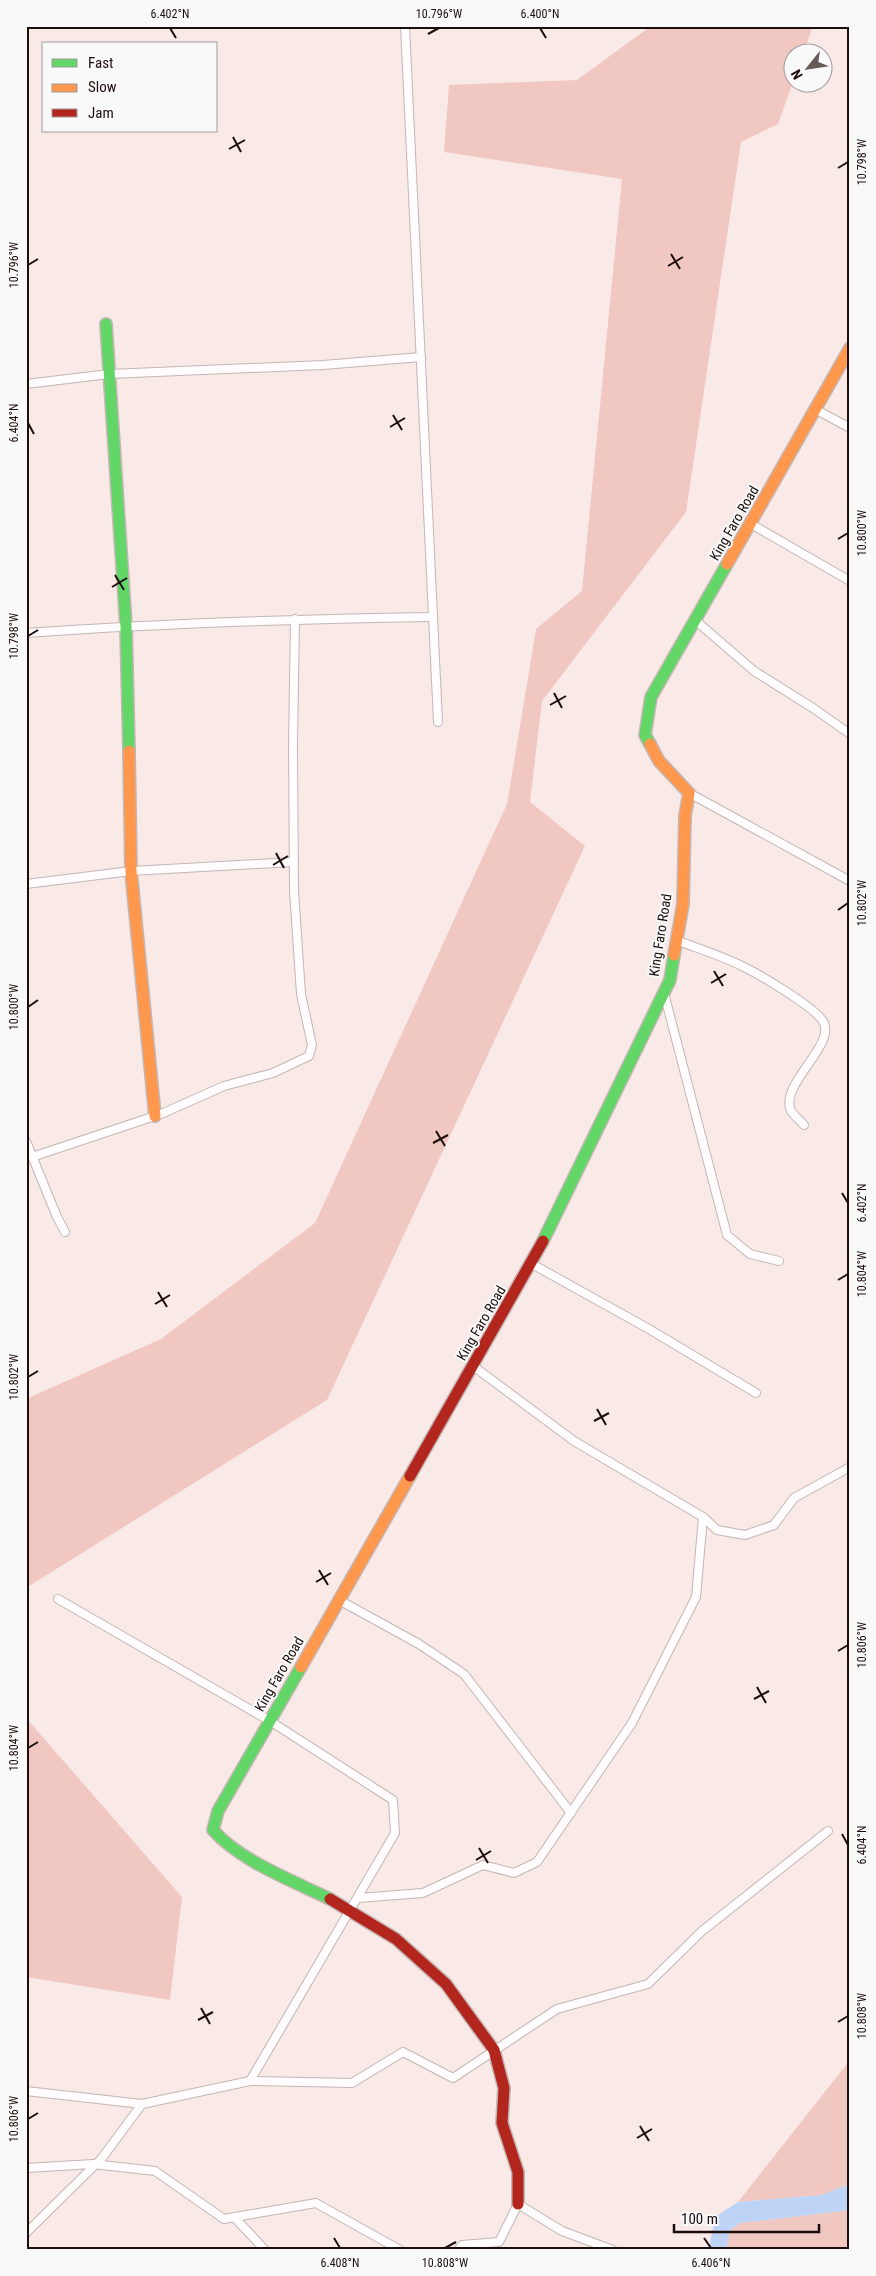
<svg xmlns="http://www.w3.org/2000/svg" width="876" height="2276" viewBox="0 0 876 2276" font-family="'Roboto Condensed',sans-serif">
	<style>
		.green { fill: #f1c7c2 }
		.water { fill: #bed4f7 }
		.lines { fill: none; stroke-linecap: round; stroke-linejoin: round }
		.street-casing { stroke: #c4b6b4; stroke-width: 10 }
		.fast-casing { stroke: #c4b6b4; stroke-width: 14 }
		.slow-casing { stroke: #c4b6b4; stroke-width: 14 }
		.jam-casing { stroke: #c4b6b4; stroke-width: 14 }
		.street { stroke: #fefcfc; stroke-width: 8 }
		.fast { stroke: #63d668; stroke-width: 11 }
		.slow { stroke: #ff974d; stroke-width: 11 }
		.jam { stroke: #b3261e; stroke-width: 11 }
		.ticks { fill: none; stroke: #1c0e0d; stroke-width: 2 }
		.labels { text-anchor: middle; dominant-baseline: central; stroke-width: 4; stroke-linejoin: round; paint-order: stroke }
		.street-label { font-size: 14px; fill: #1c0e0d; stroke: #f9f9f9 }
		.neatline { fill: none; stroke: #1c0e0d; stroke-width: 2 }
		.ticks-label { font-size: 12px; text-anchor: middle; fill: #1c0e0d }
	</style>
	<rect width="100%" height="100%" fill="#f9eae8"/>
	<g class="green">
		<polygon points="651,26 813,26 804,52 794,52 793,82 778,124 741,142 686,512 542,701 530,802 585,846 327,1400 26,1588 26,1399 161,1339 315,1223 507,804 536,629 582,591 622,179 444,152 449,85 577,80"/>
		<polygon points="26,1718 182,1897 170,2000 26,1977"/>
		<polygon points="850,2060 850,2184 822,2195 738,2202"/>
		<polygon points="850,2210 850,2250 726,2250 730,2230 740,2223"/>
	</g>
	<polygon class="water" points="850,2184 850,2210 740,2223 730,2230 726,2250 709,2250 712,2231 718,2215 738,2202 822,2195"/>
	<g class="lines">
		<defs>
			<g id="street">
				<polyline points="405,26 438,722"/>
				<polyline points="26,384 109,374 323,365 421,357"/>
				<polyline points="815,409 850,428"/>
				<polyline points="751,524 850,581"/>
				<polyline points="695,620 754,671 813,708 850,734"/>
				<path d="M26 633C162 623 297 619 433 617"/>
				<polyline points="689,793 850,881"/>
				<polyline points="26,884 131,871 294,862"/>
				<path d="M676 940C699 949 723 956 744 967 760 975 817 1008 824 1023 834 1046 783 1082 790 1108 791 1114 800 1120 804 1125"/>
				<polyline points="664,993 727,1235 750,1254 779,1261"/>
				<polyline points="26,1141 57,1217 65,1232"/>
				<polyline points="32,1157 161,1114 224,1086 273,1073 309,1056 312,1045 301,994 294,891 293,745 295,619"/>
				<polyline points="532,1264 649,1329 756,1393"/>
				<polyline points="473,1366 574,1441 703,1517 717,1530 745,1535 774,1525 794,1498 850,1467"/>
				<polyline points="339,1600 419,1644 464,1674 571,1813"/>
				<polyline points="358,1898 423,1893 483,1865 514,1873 537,1862 632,1723 696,1597 703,1517"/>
				<polyline points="250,2081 352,2083 403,2052 453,2078 557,2009 648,1984 702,1931 828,1831"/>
				<polyline points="26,2091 142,2104 250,2081 395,1833 393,1800 270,1721 58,1599"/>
				<polyline points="26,2168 93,2164 155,2171 224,2219 316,2203 400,2250"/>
				<polyline points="234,2217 265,2250"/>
				<polyline points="26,2233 102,2158 142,2104"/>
				<polyline points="458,2250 462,2245 499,2242 518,2204 562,2231 613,2250"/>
			</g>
			<g id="fast">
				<polyline points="106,324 126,626 129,751"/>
				<polyline points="650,744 645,735 651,697 727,564"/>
				<polyline points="543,1241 670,980 674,955"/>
				<path d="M301 1667 218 1811 213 1830C240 1861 293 1881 330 1899"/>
			</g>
			<g id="slow">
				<polyline points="727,564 850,348"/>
				<polyline points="650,744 659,761 689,793 685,816 683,904 674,955"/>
				<polyline points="129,751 131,871 155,1116"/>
				<polyline points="301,1667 410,1476"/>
			</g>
			<g id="jam">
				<polyline points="410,1476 543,1241"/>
				<polyline points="330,1899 396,1939 446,1984 494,2050 504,2088 502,2123 518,2172 518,2204"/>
			</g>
		</defs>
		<use href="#street" class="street-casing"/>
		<use href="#fast" class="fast-casing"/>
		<use href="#slow" class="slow-casing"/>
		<use href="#jam" class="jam-casing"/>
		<use href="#street" class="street"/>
		<use href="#fast" class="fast"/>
		<use href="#slow" class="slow"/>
		<use href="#jam" class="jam"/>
	</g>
	<path class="ticks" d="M170 28 176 38M540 28 546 38M428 34 439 28M233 137 241 152M229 149 245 140M838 168 848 162M671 254 680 269M28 265 38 259M668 266 683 257M393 415 402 430M28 423 34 434M390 427 405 418M838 539 848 533M115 575 124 590M112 587 127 578M28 636 38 630M554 693 562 708M550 705 566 696M276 853 284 868M273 865 288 856M838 910 848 903M714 971 723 986M711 983 726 974M28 1007 38 1000M436 1131 445 1146M433 1143 448 1135M842 1193 848 1203M838 1280 848 1274M158 1292 167 1307M155 1304 170 1295M28 1377 38 1371M597 1409 606 1425M594 1421 609 1413M319 1570 328 1585M316 1582 331 1573M838 1651 848 1645M757 1687 766 1703M754 1699 769 1691M28 1748 38 1742M842 1834 848 1845M479 1848 488 1863M476 1860 491 1851M201 2008 210 2024M198 2020 213 2012M838 2022 848 2016M28 2119 38 2113M640 2126 649 2141M637 2138 652 2129M334 2238 340 2248M704 2238 711 2248M445 2248 456 2242"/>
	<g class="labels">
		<g class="street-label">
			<text transform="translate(734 523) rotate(-60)">King Faro Road</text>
			<text transform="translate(660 935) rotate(-81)">King Faro Road</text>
			<text transform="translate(481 1323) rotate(-60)">King Faro Road</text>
			<text transform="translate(279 1674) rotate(-60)">King Faro Road</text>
		</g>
	</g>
	<rect width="876" height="2276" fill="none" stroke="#f9f9f9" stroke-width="55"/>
	<rect x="42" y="42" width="175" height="90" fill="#f9f9f9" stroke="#a19b9b"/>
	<rect x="52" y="59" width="25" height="8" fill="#63d668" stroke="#a19b9b"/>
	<text x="88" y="68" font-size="15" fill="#1c0e0d">Fast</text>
	<rect x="52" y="84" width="25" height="8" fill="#ff974d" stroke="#a19b9b"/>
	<text x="88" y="92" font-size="15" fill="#1c0e0d">Slow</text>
	<rect x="52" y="109" width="25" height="8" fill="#b3261e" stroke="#a19b9b"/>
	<text x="88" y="118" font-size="15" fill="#1c0e0d">Jam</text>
	<g transform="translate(808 68) rotate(240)"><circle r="24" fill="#f9f9f9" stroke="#a19b9b"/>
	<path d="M0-4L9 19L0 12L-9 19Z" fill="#695b5a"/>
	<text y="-8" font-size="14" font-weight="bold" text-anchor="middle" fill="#1c0e0d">N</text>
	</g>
	<path d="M674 2224v8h145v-8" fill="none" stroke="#1c0e0d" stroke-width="2.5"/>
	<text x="681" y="2224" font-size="15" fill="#1c0e0d" stroke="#f9f9f9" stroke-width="4" paint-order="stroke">100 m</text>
	<rect x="28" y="28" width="820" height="2220" class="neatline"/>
	<g class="ticks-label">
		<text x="170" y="18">6.402°N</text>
		<text x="439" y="18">10.796°W</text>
		<text x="540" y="18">6.400°N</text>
		<text transform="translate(862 162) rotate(-90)" y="4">10.798°W</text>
		<text transform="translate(14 265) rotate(-90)" y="4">10.796°W</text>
		<text transform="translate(14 423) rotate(-90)" y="4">6.404°N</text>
		<text transform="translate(862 533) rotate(-90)" y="4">10.800°W</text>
		<text transform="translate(14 636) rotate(-90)" y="4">10.798°W</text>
		<text transform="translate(862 903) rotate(-90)" y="4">10.802°W</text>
		<text transform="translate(14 1007) rotate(-90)" y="4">10.800°W</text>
		<text transform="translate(862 1203) rotate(-90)" y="4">6.402°N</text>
		<text transform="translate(862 1274) rotate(-90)" y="4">10.804°W</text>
		<text transform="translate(14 1377) rotate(-90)" y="4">10.802°W</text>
		<text transform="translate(862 1645) rotate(-90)" y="4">10.806°W</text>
		<text transform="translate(14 1748) rotate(-90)" y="4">10.804°W</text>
		<text transform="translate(862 1845) rotate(-90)" y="4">6.404°N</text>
		<text transform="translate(862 2016) rotate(-90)" y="4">10.808°W</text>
		<text transform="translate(14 2119) rotate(-90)" y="4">10.806°W</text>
		<text x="340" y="2267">6.408°N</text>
		<text x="445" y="2267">10.808°W</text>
		<text x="711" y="2267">6.406°N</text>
	</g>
</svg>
